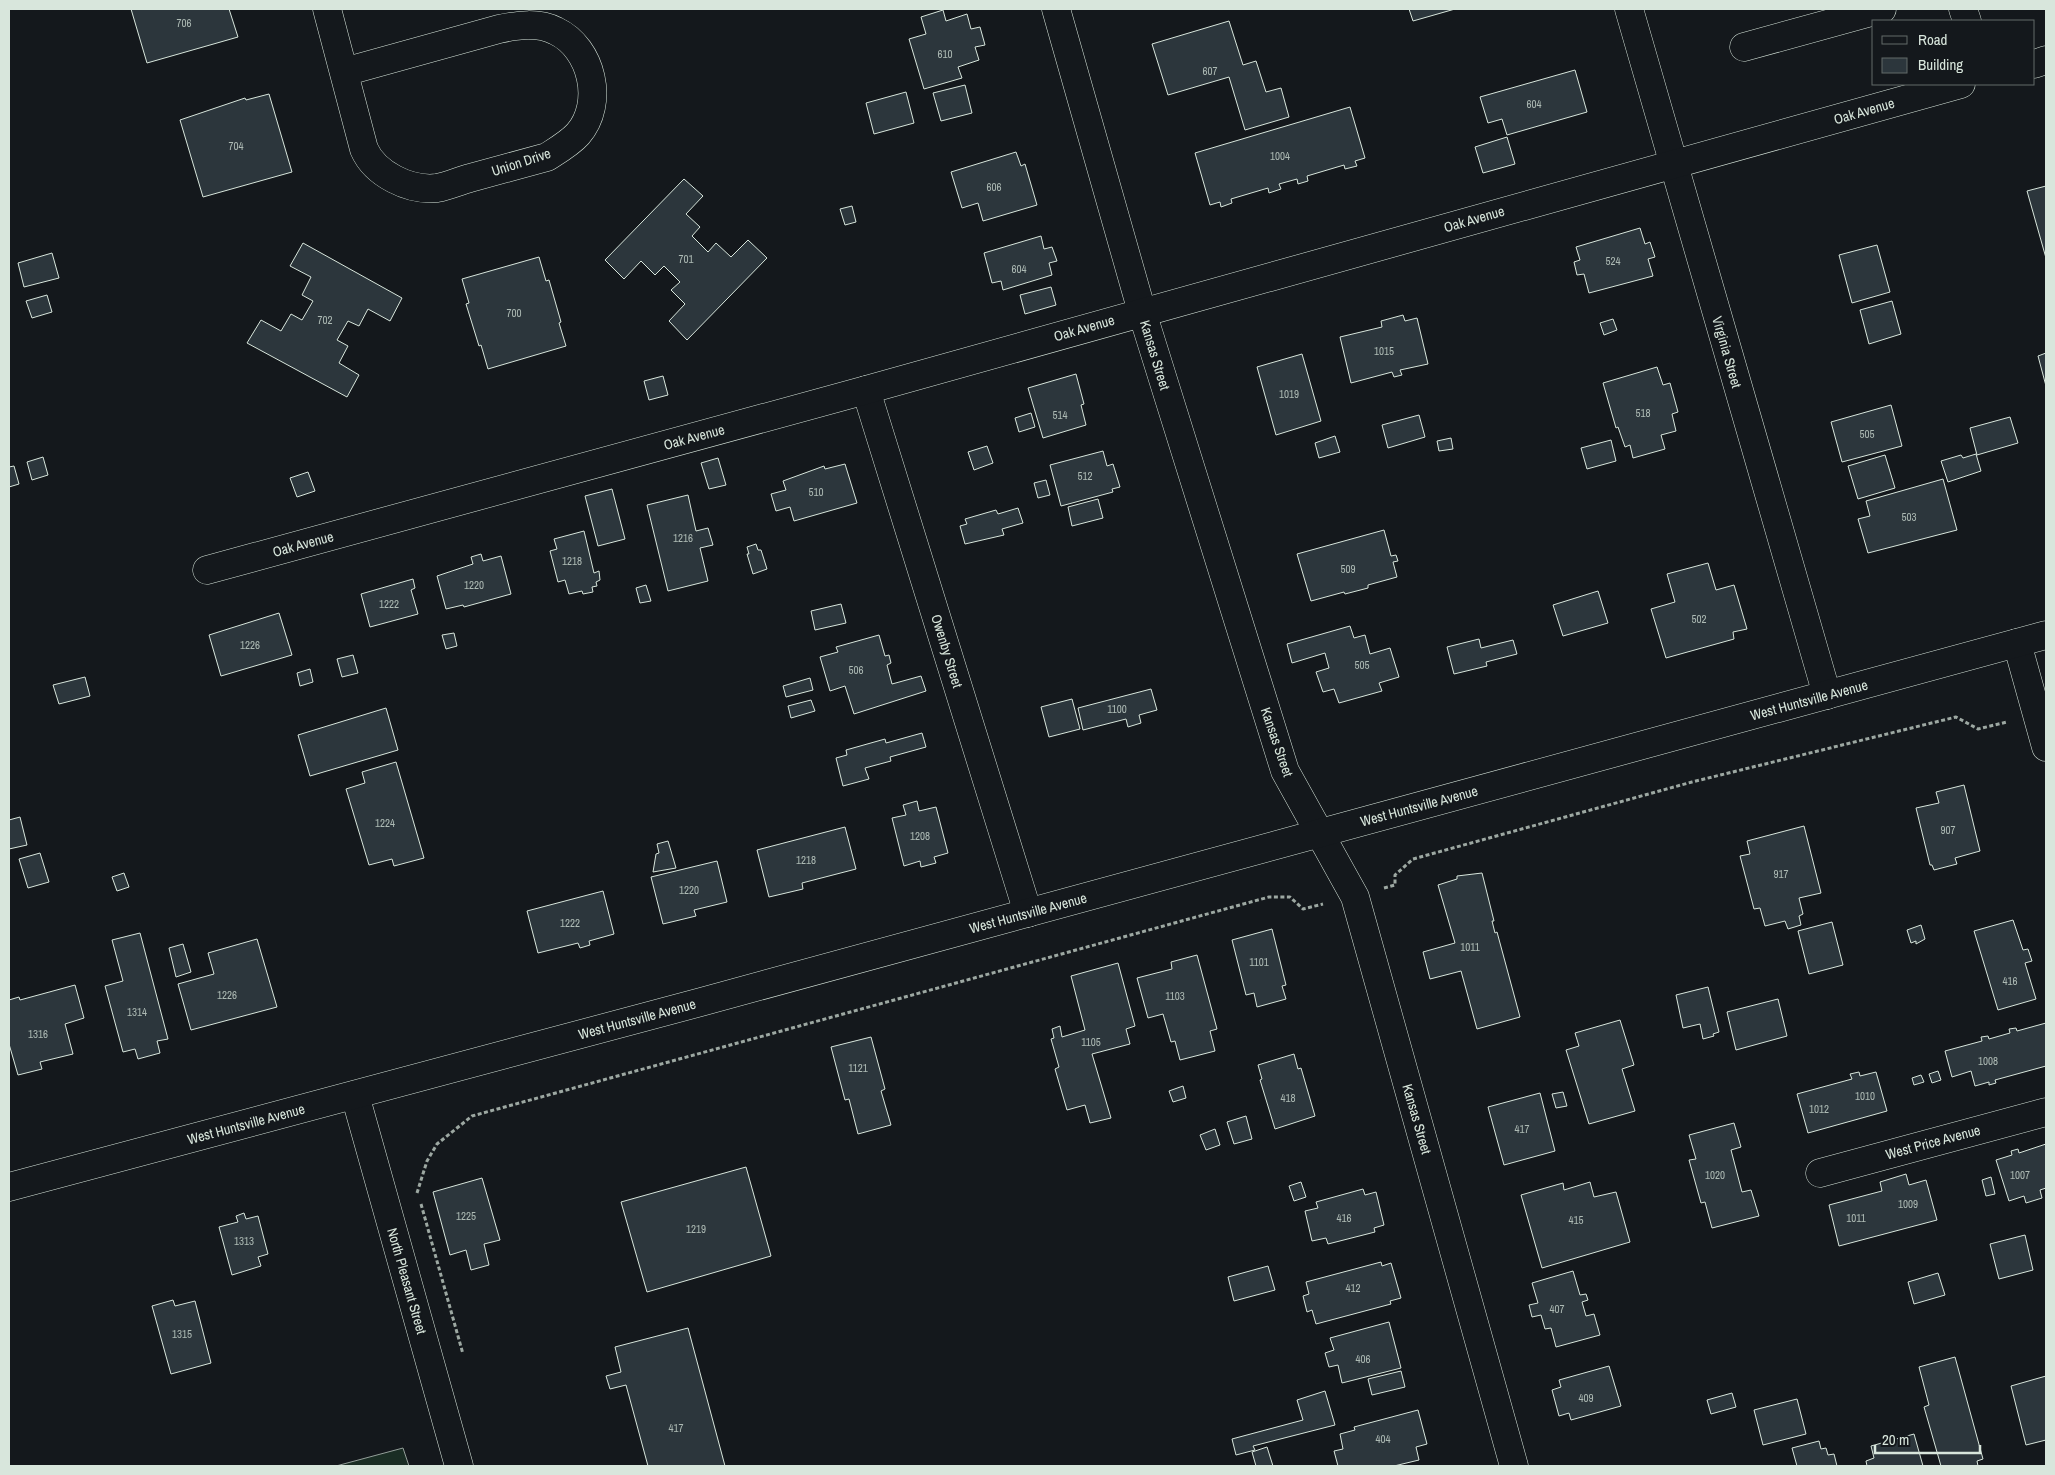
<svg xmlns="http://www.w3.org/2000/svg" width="2055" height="1475" viewBox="0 0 2055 1475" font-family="'Archivo Narrow',sans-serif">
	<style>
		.green { fill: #1a2d24; stroke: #939e99 }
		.building { fill: #2c363c; stroke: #d8e6dc }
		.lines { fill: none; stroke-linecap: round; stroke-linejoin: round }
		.minor-casing { stroke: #d8e6dc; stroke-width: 29 }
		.major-casing { stroke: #d8e6dc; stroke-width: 29 }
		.path { stroke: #9da8a2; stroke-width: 3; stroke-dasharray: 4 2.5; stroke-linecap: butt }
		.minor { stroke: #14181c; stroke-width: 28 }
		.major { stroke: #14181c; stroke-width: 28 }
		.labels { text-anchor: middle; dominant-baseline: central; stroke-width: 4; stroke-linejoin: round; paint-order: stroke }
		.number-label { font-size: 11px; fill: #adbab4 }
		.street-label { font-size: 14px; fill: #d8e6dc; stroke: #14181c }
	</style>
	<rect width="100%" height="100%" fill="#14181c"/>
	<polygon class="green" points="403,1448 409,1466 336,1466"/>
	<g class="building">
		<polygon points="131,9 229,9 238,37 147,63"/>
		<polygon points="1409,9 1455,9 1413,21"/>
		<polygon points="943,10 946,21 967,14 971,29 980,27 985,45 975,47 979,60 958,67 962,78 924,89 909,39 926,34 921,17"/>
		<polygon points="1229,21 1243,65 1256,61 1266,92 1281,88 1289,117 1245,130 1229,77 1168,95 1152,44"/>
		<polygon points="1575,70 1587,112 1507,135 1502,119 1488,123 1480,97"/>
		<polygon points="965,85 972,113 941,121 933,93"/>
		<polygon points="906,92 914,123 874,134 866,103"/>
		<polygon points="269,94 292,172 203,197 180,120 245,98 246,100"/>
		<polygon points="1350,107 1365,158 1355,161 1357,166 1345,169 1344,165 1307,176 1308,181 1298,184 1297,179 1279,184 1281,189 1269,193 1268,188 1231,199 1232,203 1221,207 1220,202 1210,205 1195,153"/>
		<polygon points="1507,137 1515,164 1483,173 1475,147"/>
		<polygon points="1016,152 1021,166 1025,164 1037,205 983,221 978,203 962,208 951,172"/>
		<polygon points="684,179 703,196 686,214 700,227 692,236 708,252 716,243 731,257 748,240 767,258 687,340 669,321 685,304 671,290 680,282 664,266 655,275 641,261 624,279 605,260"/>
		<polygon points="2046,186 2046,258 2027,191"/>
		<polygon points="852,206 856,222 845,225 840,209"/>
		<polygon points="1640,228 1645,244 1650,242 1655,257 1648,259 1653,276 1589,293 1584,274 1577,275 1574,262 1580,260 1576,247"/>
		<polygon points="1041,236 1044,249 1052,247 1057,261 1049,263 1052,275 1003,290 1001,281 992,283 984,253"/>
		<polygon points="303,243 402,298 390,321 368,309 359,326 348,321 337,340 348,346 339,363 359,375 347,397 247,343 261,320 281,331 291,314 302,320 313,301 302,295 311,277 290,266"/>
		<polygon points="1877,245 1890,292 1852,303 1839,255"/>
		<polygon points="52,253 59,278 24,287 18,263"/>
		<polygon points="539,257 546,281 549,280 561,322 559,323 566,346 488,369 481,345 479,346 466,304 469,303 462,279"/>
		<polygon points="1051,287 1056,305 1025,314 1020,295"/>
		<polygon points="47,295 52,312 32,318 26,301"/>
		<polygon points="1892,301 1901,334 1869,344 1860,310"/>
		<polygon points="1403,315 1405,321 1417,318 1428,364 1400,370 1402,375 1394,377 1392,372 1351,383 1340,337 1382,327 1381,321"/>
		<polygon points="1613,319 1617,330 1604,335 1600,323"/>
		<polygon points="2046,353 2046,386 2038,356"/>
		<polygon points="1302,354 1321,421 1276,435 1257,367"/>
		<polygon points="1657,367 1663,385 1670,383 1678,412 1672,414 1676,431 1661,435 1665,449 1633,458 1630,445 1625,447 1618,427 1616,428 1603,383"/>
		<polygon points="1076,374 1084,404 1081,405 1086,425 1043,438 1028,388"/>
		<polygon points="663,376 668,395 649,400 644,381"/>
		<polygon points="1891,405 1902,446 1842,462 1831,422"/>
		<polygon points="1031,413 1035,427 1019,432 1015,418"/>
		<polygon points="1419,415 1425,437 1388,448 1382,425"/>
		<polygon points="2010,417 2018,443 1977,455 1970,428"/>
		<polygon points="1335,436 1340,452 1319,458 1315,443"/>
		<polygon points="1451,438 1453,449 1439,451 1437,441"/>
		<polygon points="1611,440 1616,461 1587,469 1581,448"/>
		<polygon points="987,446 993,463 974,470 968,452"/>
		<polygon points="1103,451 1107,466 1113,464 1120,487 1112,489 1113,492 1061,506 1050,465"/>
		<polygon points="1976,454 1981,471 1948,482 1941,461 1961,455 1963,458"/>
		<polygon points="1885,455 1895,488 1858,499 1848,466"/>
		<polygon points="43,457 48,475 32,480 27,462"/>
		<polygon points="718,458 726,485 709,489 701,463"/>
		<polygon points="845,464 857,503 794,521 790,507 776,511 771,494 786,490 783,481 824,466 825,469"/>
		<polygon points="14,466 19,484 9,487 9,467"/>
		<polygon points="308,472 315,491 297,497 290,478"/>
		<polygon points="1943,479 1957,530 1868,553 1858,519 1870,516 1866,501"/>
		<polygon points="1046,480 1050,495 1038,498 1034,483"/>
		<polygon points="612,489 625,539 598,546 585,496"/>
		<polygon points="688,495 696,531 708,528 713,545 700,548 708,581 668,591 647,505"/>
		<polygon points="1098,499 1103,518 1072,526 1068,507"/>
		<polygon points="1018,508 1023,523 1002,529 1004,535 965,544 960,526 967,524 965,519 996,510 998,514"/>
		<polygon points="1384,530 1391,556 1396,555 1398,561 1393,562 1397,577 1368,585 1368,588 1345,594 1344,592 1311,601 1297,554"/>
		<polygon points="584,531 594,573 599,571 600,580 596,582 597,586 592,587 593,592 583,594 582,591 569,594 565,580 558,582 550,551 557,549 554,539"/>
		<polygon points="756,544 758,550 761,550 767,569 753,574 747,554 749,554 747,547"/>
		<polygon points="481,554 483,561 501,556 511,594 464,607 463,605 446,609 437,576 473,564 471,557"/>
		<polygon points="1708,563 1716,590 1734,585 1747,629 1733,632 1734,639 1666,658 1651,609 1675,602 1667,574"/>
		<polygon points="413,579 415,588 411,590 418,614 370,627 361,594"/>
		<polygon points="646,585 651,601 640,603 636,588"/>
		<polygon points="1598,591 1608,623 1563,636 1553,605"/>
		<polygon points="841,604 846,623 815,630 811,611"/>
		<polygon points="279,613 292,655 221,676 209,635"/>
		<polygon points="1350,626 1354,638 1365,635 1370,654 1390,648 1399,677 1379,683 1382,691 1339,703 1334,689 1323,692 1316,672 1329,668 1325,653 1292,663 1287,644"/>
		<polygon points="454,633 457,646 446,649 442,635"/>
		<polygon points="879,635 885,656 889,655 891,663 887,665 892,684 921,676 926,691 854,714 845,686 830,691 820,657 838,652 836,647"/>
		<polygon points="1479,639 1481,648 1513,640 1517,654 1486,662 1487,666 1454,674 1447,647"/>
		<polygon points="353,655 358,673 342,677 337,659"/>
		<polygon points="310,669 313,682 300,686 297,673"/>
		<polygon points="85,677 90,696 59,704 53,685"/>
		<polygon points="810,678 813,690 786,697 783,686"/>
		<polygon points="1151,689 1157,710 1139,715 1141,723 1128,727 1126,719 1083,730 1078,708"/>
		<polygon points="1072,699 1080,729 1049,737 1041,707"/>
		<polygon points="811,700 815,711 791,718 788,706"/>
		<polygon points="386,708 398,750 310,776 298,735"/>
		<polygon points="922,733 926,747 890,757 891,761 865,768 869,779 843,786 836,758 847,755 846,750 885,739 886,743"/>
		<polygon points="396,762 424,858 394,866 392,859 369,865 346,789 365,783 362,772"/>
		<polygon points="1964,785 1980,851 1955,858 1957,864 1934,870 1932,865 1930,865 1916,808 1939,803 1936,792"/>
		<polygon points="917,801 919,811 936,807 948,853 934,857 936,863 921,867 920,861 904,866 892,818 906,815 903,805"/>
		<polygon points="20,817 27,845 9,849 9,820"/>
		<polygon points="1804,826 1821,893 1799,898 1803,914 1799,916 1801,925 1788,929 1785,921 1765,926 1760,908 1754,909 1740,856 1750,854 1747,841"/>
		<polygon points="845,827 856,869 802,883 803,889 769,897 757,850"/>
		<polygon points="668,841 676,868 653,872 656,854 659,853 657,844"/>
		<polygon points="40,853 49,882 28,888 19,859"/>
		<polygon points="717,861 727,902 694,910 696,916 663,924 651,877"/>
		<polygon points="124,873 129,887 117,891 112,877"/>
		<polygon points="1482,873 1494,921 1492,921 1495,933 1497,932 1520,1017 1477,1029 1461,971 1430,979 1423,952 1455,943 1438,885 1457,879 1457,876"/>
		<polygon points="603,891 614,934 589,941 590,945 580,948 578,943 538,953 527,911"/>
		<polygon points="2013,920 2023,950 2028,949 2032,961 2025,963 2036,999 1998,1010 1974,931"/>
		<polygon points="1832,922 1843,965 1809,974 1798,931"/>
		<polygon points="1921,925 1925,939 1916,944 1916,941 1911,943 1907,930"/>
		<polygon points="1272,929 1286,985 1282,986 1286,999 1257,1007 1254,993 1246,995 1232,940"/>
		<polygon points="140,933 168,1039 157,1041 160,1053 138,1059 135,1049 123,1052 105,986 123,981 112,940"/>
		<polygon points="257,939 277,1007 191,1030 178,984 214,974 208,953"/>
		<polygon points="183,944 191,972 176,977 169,948"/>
		<polygon points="1197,955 1217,1029 1210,1031 1215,1051 1180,1060 1175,1041 1171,1042 1163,1014 1148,1018 1137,978 1172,969 1171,962"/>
		<polygon points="1118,963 1135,1026 1126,1029 1130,1044 1092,1054 1111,1118 1090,1123 1085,1105 1067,1110 1055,1069 1059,1067 1051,1039 1054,1038 1052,1029 1060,1026 1062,1037 1085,1030 1071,976"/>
		<polygon points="75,985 84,1018 65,1024 73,1054 40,1062 42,1069 18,1075 9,1044 9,1000 19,997 20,1000"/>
		<polygon points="1708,987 1719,1032 1713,1034 1714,1036 1703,1039 1700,1024 1683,1028 1676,995"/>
		<polygon points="1778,999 1787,1036 1736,1050 1727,1012"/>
		<polygon points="1620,1020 1634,1065 1622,1069 1635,1111 1589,1124 1566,1050 1579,1046 1575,1033"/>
		<polygon points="2046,1023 2046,1066 1995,1080 1996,1083 1989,1085 1989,1082 1975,1086 1971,1071 1952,1077 1945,1051 1982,1041 1981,1037 1988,1036 1989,1039 2010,1033 2009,1029 2016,1028 2017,1031"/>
		<polygon points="871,1037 885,1089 881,1091 891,1125 858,1134 849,1099 845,1100 831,1047"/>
		<polygon points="1294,1054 1298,1069 1301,1068 1315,1116 1275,1129 1260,1080 1262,1079 1258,1065"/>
		<polygon points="1938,1071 1941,1080 1932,1083 1929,1074"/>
		<polygon points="1859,1072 1860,1076 1876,1072 1887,1111 1808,1133 1797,1094 1852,1079 1850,1074"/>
		<polygon points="1921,1075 1924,1082 1914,1085 1912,1078"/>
		<polygon points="1183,1086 1186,1098 1173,1102 1169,1091"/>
		<polygon points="1563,1092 1567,1106 1556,1108 1552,1094"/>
		<polygon points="1540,1093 1555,1151 1504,1165 1488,1107"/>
		<polygon points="1246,1116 1252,1139 1234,1144 1227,1122"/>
		<polygon points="1734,1123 1741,1147 1731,1150 1742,1192 1751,1190 1759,1216 1712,1228 1705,1202 1701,1203 1689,1160 1696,1159 1689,1135"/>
		<polygon points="1215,1129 1220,1145 1206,1150 1200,1135"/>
		<polygon points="2046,1144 2046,1188 2040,1190 2042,1198 2026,1203 2024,1196 2009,1201 1996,1160 2012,1155 2011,1151 2018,1149 2019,1153"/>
		<polygon points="746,1167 771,1256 647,1292 621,1202"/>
		<polygon points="1906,1174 1909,1185 1926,1180 1937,1220 1839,1246 1829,1205 1882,1191 1880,1182"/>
		<polygon points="1991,1177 1995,1194 1986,1196 1982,1180"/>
		<polygon points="482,1178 500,1240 484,1244 489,1265 471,1270 466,1250 450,1255 433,1192"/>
		<polygon points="1301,1182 1306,1197 1294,1201 1289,1186"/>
		<polygon points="1590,1182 1594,1197 1616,1192 1630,1242 1542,1268 1521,1195 1563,1183 1564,1190"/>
		<polygon points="1363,1189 1365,1195 1376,1192 1384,1225 1374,1228 1375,1232 1328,1244 1326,1238 1312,1241 1305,1211 1318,1208 1316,1202"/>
		<polygon points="244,1213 246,1219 258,1216 268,1254 258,1257 261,1266 232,1275 219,1227 238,1222 236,1216"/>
		<polygon points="2025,1235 2033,1270 1999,1279 1990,1244"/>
		<polygon points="1381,1262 1382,1266 1391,1263 1401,1298 1390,1301 1391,1304 1316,1324 1312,1310 1307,1312 1303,1296 1309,1294 1306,1282"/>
		<polygon points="1268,1266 1275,1290 1234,1301 1228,1277"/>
		<polygon points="1573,1271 1580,1295 1586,1294 1588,1300 1582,1302 1586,1316 1594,1314 1600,1335 1556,1347 1551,1328 1545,1329 1541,1315 1532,1317 1529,1305 1538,1303 1532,1283"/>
		<polygon points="1938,1273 1945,1295 1914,1304 1908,1282"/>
		<polygon points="173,1300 175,1306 195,1301 211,1363 171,1374 152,1306"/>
		<polygon points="1389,1322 1401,1368 1342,1383 1338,1365 1329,1367 1325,1353 1334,1350 1330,1338"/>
		<polygon points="688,1328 725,1466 648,1466 626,1385 610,1389 606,1376 621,1372 615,1347"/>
		<polygon points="1955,1357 1983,1459 1977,1461 1978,1466 1941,1466 1924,1407 1929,1405 1919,1367"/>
		<polygon points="1609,1366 1621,1406 1571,1420 1569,1413 1559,1416 1552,1390 1561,1387 1559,1380"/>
		<polygon points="1401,1371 1405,1387 1372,1395 1368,1379"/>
		<polygon points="2046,1376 2046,1440 2026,1445 2011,1386"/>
		<polygon points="1325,1391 1335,1425 1253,1446 1255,1450 1236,1455 1232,1439 1303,1420 1297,1400"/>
		<polygon points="1732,1393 1736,1407 1711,1414 1707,1400"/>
		<polygon points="1797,1399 1806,1434 1763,1445 1754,1410"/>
		<polygon points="1418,1410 1427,1444 1416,1447 1419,1460 1394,1466 1338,1466 1334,1451 1343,1449 1340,1434 1355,1430 1354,1427"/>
		<polygon points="1914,1434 1923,1466 1867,1466 1866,1461 1874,1458 1871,1446"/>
		<polygon points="1819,1441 1821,1449 1826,1448 1828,1455 1834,1454 1837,1466 1797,1466 1792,1448"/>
		<polygon points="1267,1447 1273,1466 1256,1466 1252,1452"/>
	</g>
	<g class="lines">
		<defs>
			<g id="minor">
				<path d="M327 9 364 149C375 174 409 191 437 188 448 186 459 181 470 178 496 171 521 164 547 157 558 150 570 143 578 134 605 103 592 48 556 31 538 22 518 25 499 29L344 72"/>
				<polyline points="1056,9 1142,312 1285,771 1355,897 1514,1466"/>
				<polyline points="1629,9 1827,695"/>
				<polyline points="1963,9 1967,21"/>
				<polyline points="1744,47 1882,9"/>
				<polyline points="2034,64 2046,60"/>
				<polyline points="866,390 1028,913"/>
				<polyline points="207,570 866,390 1961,84"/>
				<polyline points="2017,643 2046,747"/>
				<polyline points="355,1095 459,1466"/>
				<polyline points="1820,1173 2046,1112"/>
			</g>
			<polyline id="major" points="9,1187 701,1002 2046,635"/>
		</defs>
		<use href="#minor" class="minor-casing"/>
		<use href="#major" class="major-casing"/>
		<g class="path">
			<polyline points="1384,888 1395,885 1395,875 1413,859 1692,782 1956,717 1978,729 2007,722"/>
			<polyline points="417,1193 427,1161 437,1144 472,1116 1269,897 1290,897 1303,909 1323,904"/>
			<polyline points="421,1204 463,1354"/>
		</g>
		<use href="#minor" class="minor"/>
		<use href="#major" class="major"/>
	</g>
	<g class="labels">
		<g class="number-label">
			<text x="184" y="23">706</text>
			<text x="945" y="54">610</text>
			<text x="1210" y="71">607</text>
			<text x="1534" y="104">604</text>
			<text x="236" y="146">704</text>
			<text x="1280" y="156">1004</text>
			<text x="994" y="187">606</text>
			<text x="686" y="259">701</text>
			<text x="1613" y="261">524</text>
			<text x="1019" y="269">604</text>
			<text x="514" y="313">700</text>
			<text x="325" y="320">702</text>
			<text x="1384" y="351">1015</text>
			<text x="1289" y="394">1019</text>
			<text x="1643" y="413">518</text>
			<text x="1060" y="415">514</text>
			<text x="1867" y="434">505</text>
			<text x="1085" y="476">512</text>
			<text x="816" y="492">510</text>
			<text x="1909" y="517">503</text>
			<text x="683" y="538">1216</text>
			<text x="572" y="561">1218</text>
			<text x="1348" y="569">509</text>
			<text x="474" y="585">1220</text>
			<text x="389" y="604">1222</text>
			<text x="1699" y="619">502</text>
			<text x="250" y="645">1226</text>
			<text x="1362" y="665">505</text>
			<text x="856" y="670">506</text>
			<text x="1117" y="709">1100</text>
			<text x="385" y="823">1224</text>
			<text x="1948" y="830">907</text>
			<text x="920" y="836">1208</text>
			<text x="806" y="860">1218</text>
			<text x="1781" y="874">917</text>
			<text x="689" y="890">1220</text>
			<text x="570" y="923">1222</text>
			<text x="1470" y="947">1011</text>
			<text x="1259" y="962">1101</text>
			<text x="2010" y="981">416</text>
			<text x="227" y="995">1226</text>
			<text x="1175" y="996">1103</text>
			<text x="137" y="1012">1314</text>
			<text x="38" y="1034">1316</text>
			<text x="1091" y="1042">1105</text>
			<text x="1988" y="1061">1008</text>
			<text x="858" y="1068">1121</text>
			<text x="1865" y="1096">1010</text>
			<text x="1288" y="1098">418</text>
			<text x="1819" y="1109">1012</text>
			<text x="1522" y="1129">417</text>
			<text x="1715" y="1175">1020</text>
			<text x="2020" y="1175">1007</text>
			<text x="1908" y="1204">1009</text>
			<text x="466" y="1216">1225</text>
			<text x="1344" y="1218">416</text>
			<text x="1856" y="1218">1011</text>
			<text x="1576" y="1220">415</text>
			<text x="696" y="1229">1219</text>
			<text x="244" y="1241">1313</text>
			<text x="1353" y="1288">412</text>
			<text x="1557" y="1309">407</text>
			<text x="182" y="1334">1315</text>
			<text x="1363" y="1359">406</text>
			<text x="1586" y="1398">409</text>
			<text x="676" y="1428">417</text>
			<text x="1383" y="1439">404</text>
		</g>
		<g class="street-label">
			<text transform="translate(1864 111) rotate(-16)">Oak Avenue</text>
			<text transform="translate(521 162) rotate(-18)">Union Drive</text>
			<text transform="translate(1474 219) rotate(-16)">Oak Avenue</text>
			<text transform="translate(1084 328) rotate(-16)">Oak Avenue</text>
			<text transform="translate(1727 352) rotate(74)">Virginia Street</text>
			<text transform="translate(1155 355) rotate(73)">Kansas Street</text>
			<text transform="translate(694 437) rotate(-15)">Oak Avenue</text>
			<text transform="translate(303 544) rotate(-15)">Oak Avenue</text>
			<text transform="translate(947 651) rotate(73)">Owenby Street</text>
			<text transform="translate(1809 700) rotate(-15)">West Huntsville Avenue</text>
			<text transform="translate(1277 742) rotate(71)">Kansas Street</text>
			<text transform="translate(1419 806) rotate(-15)">West Huntsville Avenue</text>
			<text transform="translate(1028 913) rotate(-15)">West Huntsville Avenue</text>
			<text transform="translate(637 1019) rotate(-15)">West Huntsville Avenue</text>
			<text transform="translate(1417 1119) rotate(74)">Kansas Street</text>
			<text transform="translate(246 1124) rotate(-15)">West Huntsville Avenue</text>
			<text transform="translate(1933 1142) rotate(-15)">West Price Avenue</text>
			<text transform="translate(407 1281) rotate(74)">North Pleasant Street</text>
		</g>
	</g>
	<rect width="2055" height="1475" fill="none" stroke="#d8e6dc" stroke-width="20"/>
	<rect x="1872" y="20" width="162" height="65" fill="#14181c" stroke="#626a69"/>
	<rect x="1882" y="36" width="25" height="8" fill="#14181c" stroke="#626a69"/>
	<text x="1918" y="45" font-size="15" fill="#d8e6dc">Road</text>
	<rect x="1882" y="58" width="25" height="15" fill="#2c363c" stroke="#626a69"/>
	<text x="1918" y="70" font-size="15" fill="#d8e6dc">Building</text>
	<path d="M1875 1445v8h105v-8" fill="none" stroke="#d8e6dc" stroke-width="2.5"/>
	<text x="1882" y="1445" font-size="15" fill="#d8e6dc" stroke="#14181c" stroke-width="4" paint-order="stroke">20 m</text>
</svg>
